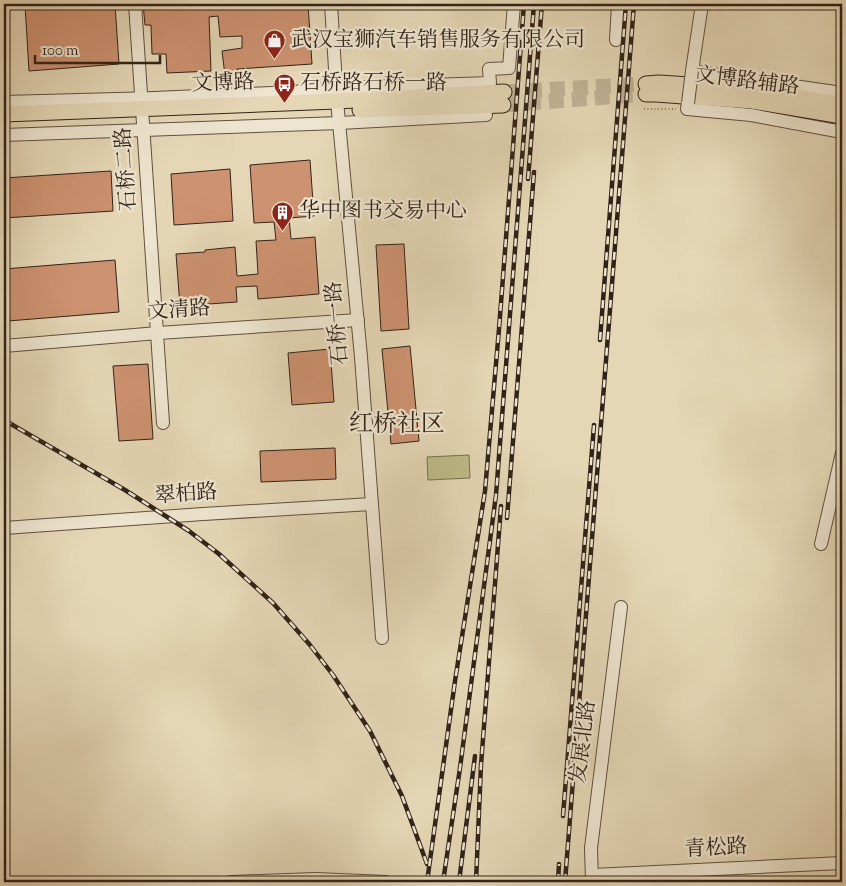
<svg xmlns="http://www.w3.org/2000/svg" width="846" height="886" viewBox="0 0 846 886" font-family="'Sorts Mill Goudy','Noto Serif SC',serif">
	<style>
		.green { fill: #bdbc88; stroke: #787050 }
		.building { fill: #cd9271; stroke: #322319 }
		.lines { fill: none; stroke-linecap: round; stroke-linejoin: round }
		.major-tunnel { stroke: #c1b397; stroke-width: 15; stroke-dasharray: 15 8; stroke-linecap: butt }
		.minor-casing { stroke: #5f5040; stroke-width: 14 }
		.major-casing { stroke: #322319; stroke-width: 17 }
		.path { stroke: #322319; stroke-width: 1; stroke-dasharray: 1 2.5; stroke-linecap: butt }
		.minor { stroke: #eee5d0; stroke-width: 12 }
		.major { stroke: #e5d7b6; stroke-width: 15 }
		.rail-casing { stroke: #322319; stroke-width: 4.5 }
		.rail { stroke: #eee5d0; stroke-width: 2.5; stroke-dasharray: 8; stroke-linecap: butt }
		.minor-bridge-casing { stroke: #5f5040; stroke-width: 14; stroke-linecap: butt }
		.minor-bridge { stroke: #eee5d0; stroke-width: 12 }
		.labels { text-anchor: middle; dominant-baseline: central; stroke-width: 4.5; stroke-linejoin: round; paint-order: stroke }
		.poi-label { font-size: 21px; fill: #322319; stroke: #eee5d0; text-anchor: start }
		.street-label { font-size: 21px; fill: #322319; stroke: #eee5d0 }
		.quarter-label { font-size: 24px; fill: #322319; stroke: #eee5d0 }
	</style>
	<rect width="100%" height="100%" fill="#e5d7b6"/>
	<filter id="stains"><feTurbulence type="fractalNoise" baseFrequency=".004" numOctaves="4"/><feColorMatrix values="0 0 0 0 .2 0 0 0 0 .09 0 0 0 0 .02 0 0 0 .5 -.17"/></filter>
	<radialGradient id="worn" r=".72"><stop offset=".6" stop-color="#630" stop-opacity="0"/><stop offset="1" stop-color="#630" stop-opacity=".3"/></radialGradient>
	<polygon class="green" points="469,455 470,478 428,480 427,457"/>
	<g class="building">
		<polygon points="42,4 115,4 119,64 29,71 25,5"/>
		<polygon points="143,4 308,4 312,64 237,69 238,83 226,84 222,51 242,48 242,36 220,37 218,16 209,17 211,71 167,73 166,54 152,54 151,25 145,25"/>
		<polygon points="310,160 314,216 289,218 291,239 315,237 319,294 258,299 257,286 236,287 237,302 180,306 176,254 205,252 205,250 235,247 237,276 258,274 256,241 276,240 274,222 254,223 250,165"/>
		<polygon points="230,169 233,221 174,225 171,174"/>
		<polygon points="111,171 113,211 4,218 4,178"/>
		<polygon points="404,244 409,329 381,331 376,245"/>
		<polygon points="115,260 119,312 8,321 4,269"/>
		<polygon points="410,346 419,441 391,444 382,349"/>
		<polygon points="330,349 334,402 292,405 288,353"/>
		<polygon points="148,364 153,439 119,441 113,366"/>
		<polygon points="335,448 336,479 261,482 260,451"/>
	</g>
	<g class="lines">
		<g class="major-tunnel">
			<polyline points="504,92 646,84"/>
			<polyline points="503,105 646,94"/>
		</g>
		<defs>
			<g id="minor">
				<polyline points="135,4 163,423"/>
				<polyline points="331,4 337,101 361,357 382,638"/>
				<polyline points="702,4 692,71 842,93"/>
				<polyline points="616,40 618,4"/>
				<polyline points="4,102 154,98 294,92 336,88 490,83 489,69 509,68 514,4"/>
				<polyline points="688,103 687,109 751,115 842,132"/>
				<polyline points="4,135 340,123 486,115"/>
				<polyline points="4,346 158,333 358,320"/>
				<polyline points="4,528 203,514 372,504"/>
				<polyline points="821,544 842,453"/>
				<polyline points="593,875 842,863"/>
				<polyline points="231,882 315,879 386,882"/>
				<polyline points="592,882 591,848 621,607"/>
			</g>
			<g id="major">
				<polyline points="646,84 659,83 751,89 842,105"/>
				<polyline points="646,94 656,94 752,101 842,116"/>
				<polyline points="360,110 503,105"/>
				<polyline points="4,114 337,101 504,92"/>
			</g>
		</defs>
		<use href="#minor" class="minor-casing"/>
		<use href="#major" class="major-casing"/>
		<polyline class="path" points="644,109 676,109"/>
		<use href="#minor" class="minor"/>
		<use href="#major" class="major"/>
		<defs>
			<g id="rail">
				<polyline points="528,179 542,4"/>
				<polyline points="600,340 626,4"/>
				<polyline points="4,420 125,490 189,531 219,554 273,603 310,645 333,675 370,731 402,796 427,864"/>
				<polyline points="507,518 534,172"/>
				<polyline points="563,816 594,425"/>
				<polyline points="427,882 455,681 485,491 499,329 524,4"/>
				<polyline points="443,882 460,768 496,495 534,4"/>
				<polyline points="459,882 475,756"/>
				<polyline points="476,882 481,765 501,506"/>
				<polyline points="558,882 559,864"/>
				<polyline points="565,882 634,4"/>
			</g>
		</defs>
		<use href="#rail" class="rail-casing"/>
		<use href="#rail" class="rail"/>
		<defs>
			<polyline id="minor-bridge" points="688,103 692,71"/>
		</defs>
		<use href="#minor-bridge" class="minor-bridge-casing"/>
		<use href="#minor-bridge" class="minor-bridge"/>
	</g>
	<defs>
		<symbol id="shop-pin" viewBox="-11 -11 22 30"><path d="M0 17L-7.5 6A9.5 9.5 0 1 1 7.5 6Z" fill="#8f2418" stroke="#eee5d0"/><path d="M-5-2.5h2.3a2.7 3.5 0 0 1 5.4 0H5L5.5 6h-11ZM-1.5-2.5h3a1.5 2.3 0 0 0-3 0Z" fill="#fff"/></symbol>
		<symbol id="bus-pin" viewBox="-11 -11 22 30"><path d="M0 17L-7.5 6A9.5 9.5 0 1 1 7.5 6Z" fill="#8f2418" stroke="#eee5d0"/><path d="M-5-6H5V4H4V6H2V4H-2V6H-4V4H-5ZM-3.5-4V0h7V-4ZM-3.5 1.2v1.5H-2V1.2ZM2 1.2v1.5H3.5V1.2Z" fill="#fff"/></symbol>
		<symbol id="building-pin" viewBox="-11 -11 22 30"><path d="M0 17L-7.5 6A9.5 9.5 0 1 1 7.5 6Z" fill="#8f2418" stroke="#eee5d0"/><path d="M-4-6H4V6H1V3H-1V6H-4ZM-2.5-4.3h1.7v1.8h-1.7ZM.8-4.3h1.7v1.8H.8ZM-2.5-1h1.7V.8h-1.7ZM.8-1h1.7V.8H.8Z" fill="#fff"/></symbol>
	</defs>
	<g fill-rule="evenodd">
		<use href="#shop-pin" x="262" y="28" width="25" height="34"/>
		<use href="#bus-pin" x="272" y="72" width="25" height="34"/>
		<use href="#building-pin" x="270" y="200" width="25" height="34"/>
	</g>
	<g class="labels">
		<g class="poi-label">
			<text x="291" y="41">武汉宝狮汽车销售服务有限公司</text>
			<text x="300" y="84">石桥路石桥一路</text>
			<text x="299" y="212">华中图书交易中心</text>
		</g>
		<g class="street-label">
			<text transform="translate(747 82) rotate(7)">文博路辅路</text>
			<text transform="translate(223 84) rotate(-2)">文博路</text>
			<text transform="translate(127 169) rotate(-94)">石桥二路</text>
			<text transform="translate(179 311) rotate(-4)">文清路</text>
			<text transform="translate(338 323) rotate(-95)">石桥一路</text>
			<text transform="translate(186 495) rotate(-4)">翠柏路</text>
			<text transform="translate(584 742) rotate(-83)">发展北路</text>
			<text transform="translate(716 849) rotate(-3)">青松路</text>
		</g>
		<g class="quarter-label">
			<text x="397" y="425">红桥社区</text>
		</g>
	</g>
	<rect width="846" height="886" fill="none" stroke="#e5d7b6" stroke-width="20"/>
	<rect x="5" y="5" width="836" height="876" fill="none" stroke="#322319" stroke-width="2.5"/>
	<rect x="10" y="10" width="826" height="866" fill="none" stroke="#322319"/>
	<path d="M35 55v8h125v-8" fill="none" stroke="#322319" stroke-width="2.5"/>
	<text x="42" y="55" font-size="15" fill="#322319" stroke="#eee5d0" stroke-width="4" paint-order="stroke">100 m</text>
	<rect width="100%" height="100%" filter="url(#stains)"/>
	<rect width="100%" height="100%" fill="url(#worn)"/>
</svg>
